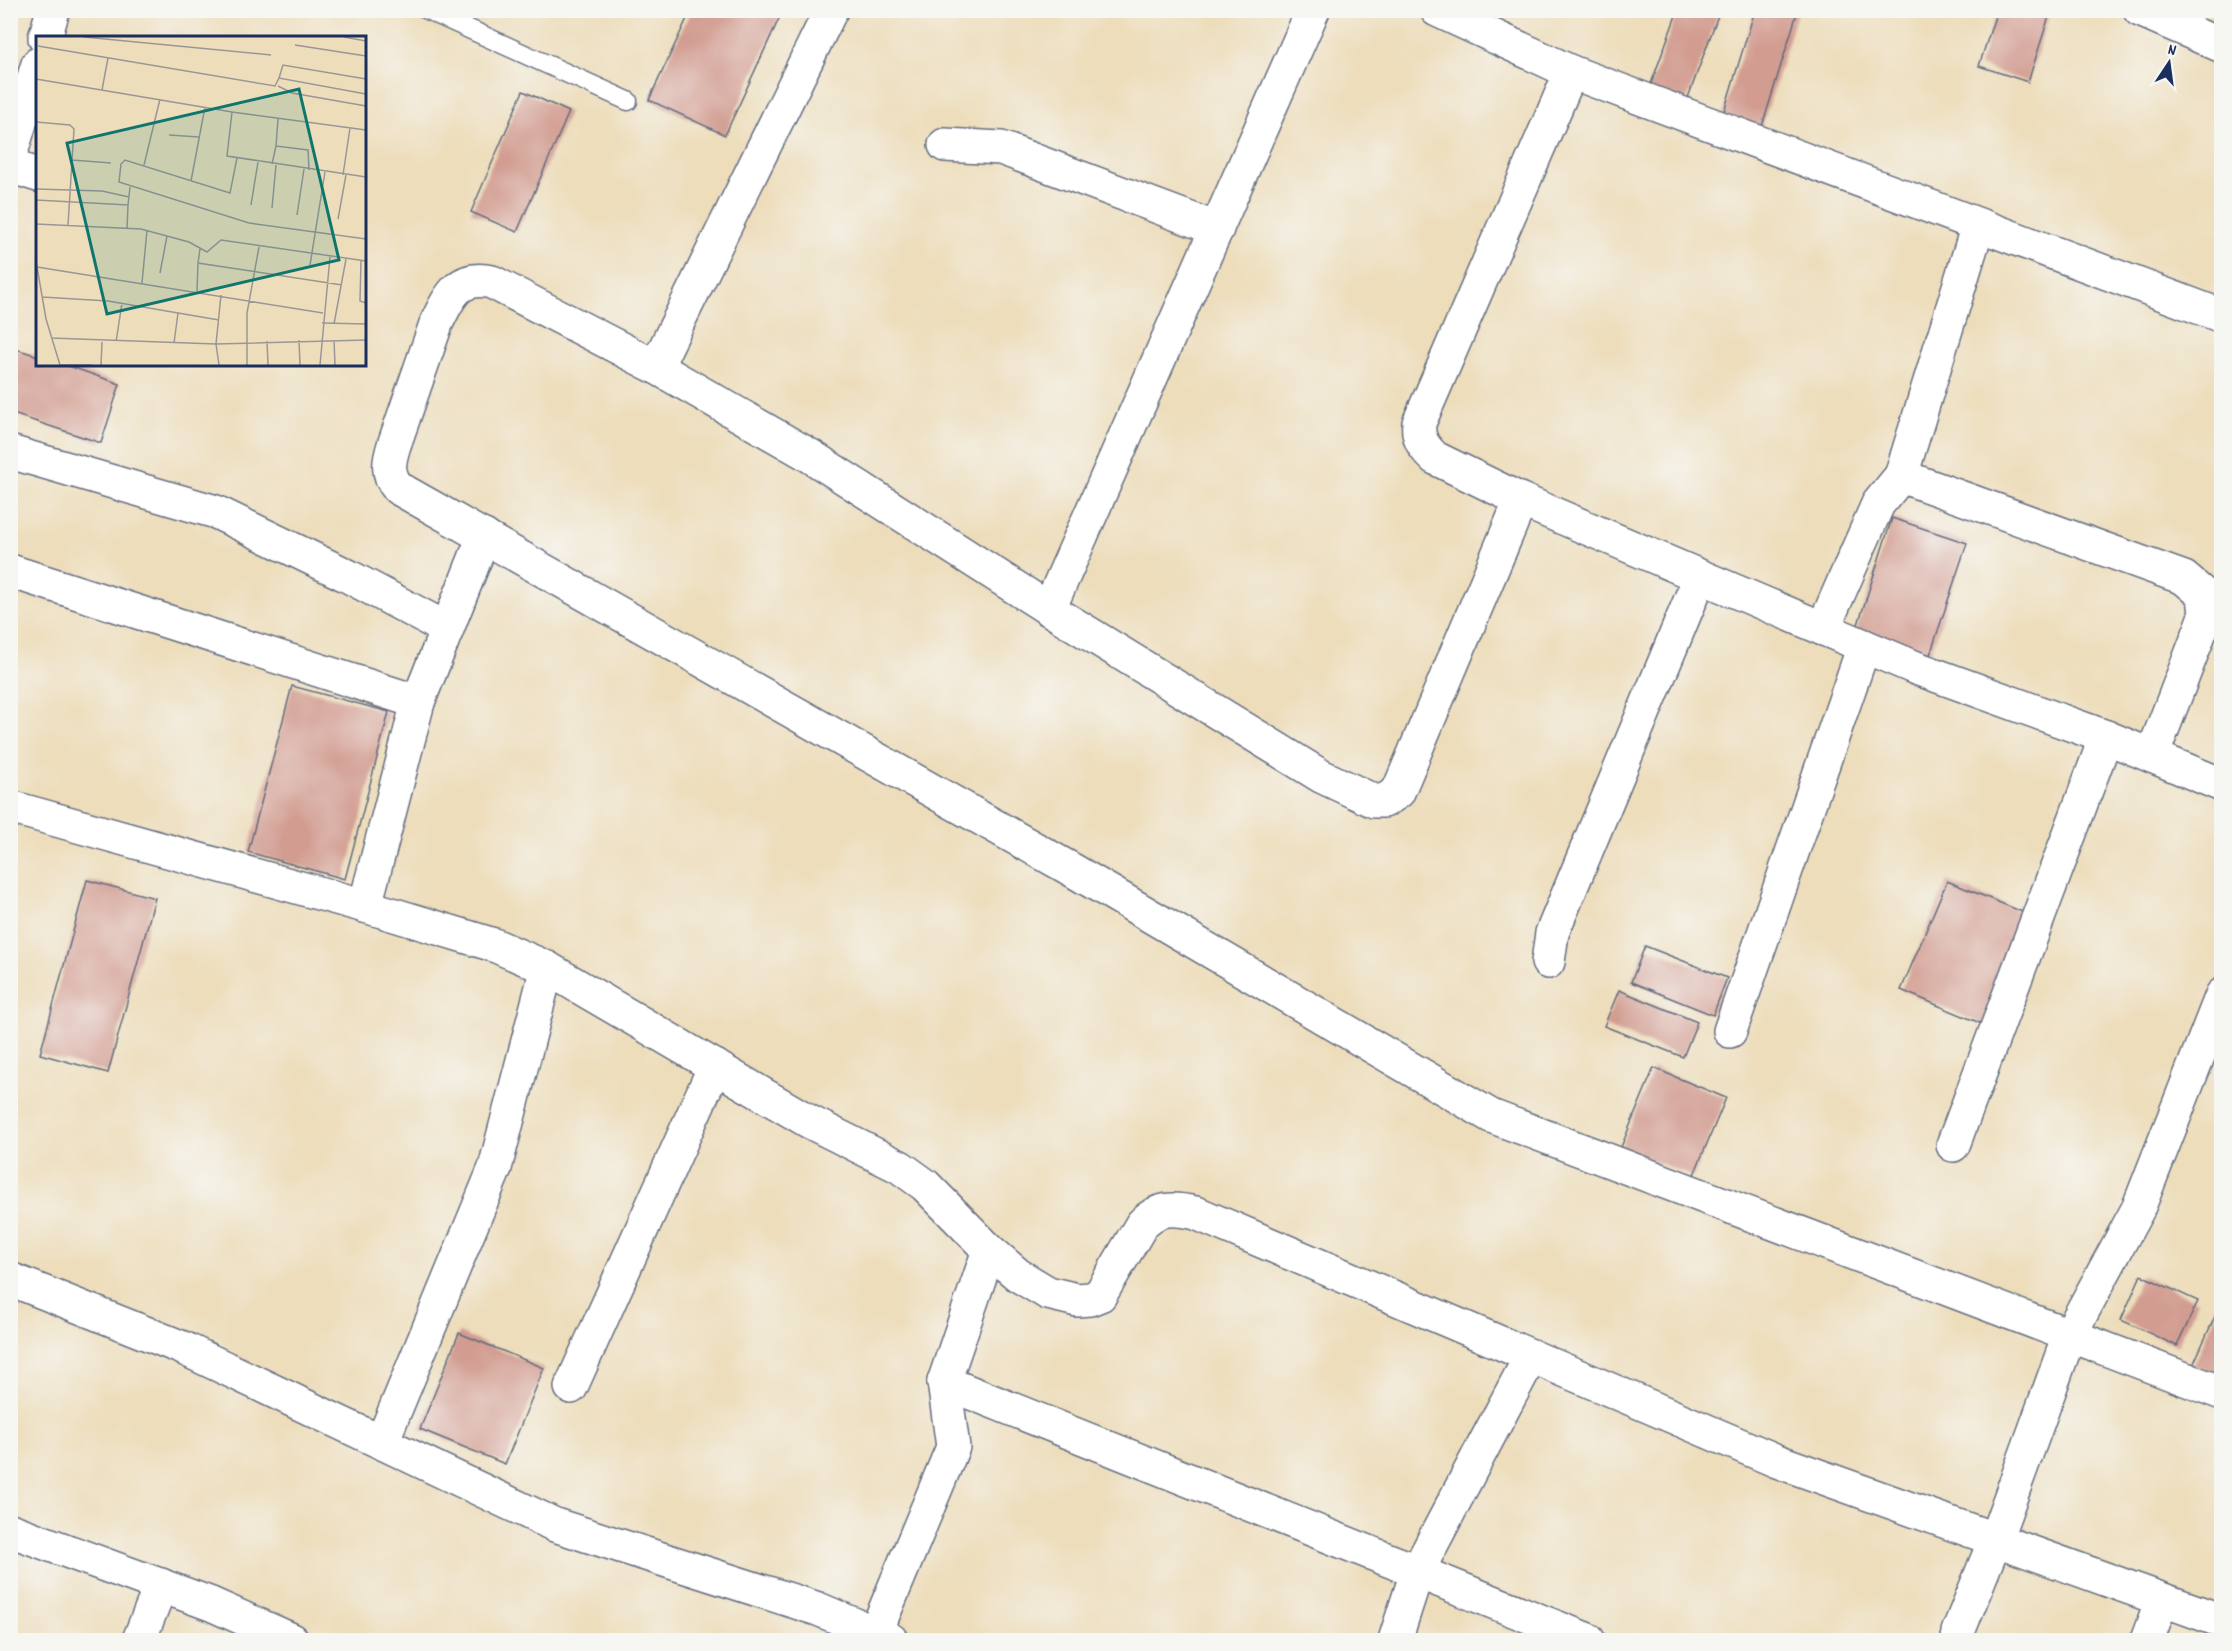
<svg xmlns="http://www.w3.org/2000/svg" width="2232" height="1651" viewBox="0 0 2232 1651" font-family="Dekko,sans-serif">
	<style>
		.building { fill: #d29c91 }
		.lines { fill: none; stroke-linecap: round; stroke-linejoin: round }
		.lane-casing { stroke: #646c7f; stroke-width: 21 }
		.street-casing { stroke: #646c7f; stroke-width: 36 }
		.lane { stroke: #fff; stroke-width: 18 }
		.street { stroke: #fff; stroke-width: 33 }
		.inset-road { fill: none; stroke: #999796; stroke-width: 1.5 }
		.view { fill: #0f766e; fill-opacity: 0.15; stroke: #0f766e; stroke-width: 3 }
		.inset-edge { fill: none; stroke: #1b2f5e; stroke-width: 3 }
	</style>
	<rect width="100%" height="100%" fill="#f6f6f2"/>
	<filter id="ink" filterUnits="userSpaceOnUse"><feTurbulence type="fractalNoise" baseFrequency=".0167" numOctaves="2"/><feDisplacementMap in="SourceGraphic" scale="12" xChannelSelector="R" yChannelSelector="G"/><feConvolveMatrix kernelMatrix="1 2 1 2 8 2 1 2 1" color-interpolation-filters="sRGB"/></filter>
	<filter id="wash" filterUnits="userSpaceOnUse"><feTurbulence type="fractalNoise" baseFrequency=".008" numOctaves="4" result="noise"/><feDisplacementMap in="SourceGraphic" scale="24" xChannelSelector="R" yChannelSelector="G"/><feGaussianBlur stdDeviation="1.35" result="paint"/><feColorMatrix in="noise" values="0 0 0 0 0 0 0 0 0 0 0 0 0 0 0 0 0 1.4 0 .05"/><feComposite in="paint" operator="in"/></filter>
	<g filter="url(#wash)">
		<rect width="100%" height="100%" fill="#edddbb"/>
		<g id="blocks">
			<g class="building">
				<polygon points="691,10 783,10 725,135 649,100"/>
				<polygon points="1678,10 1720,10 1685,106 1648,92"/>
				<polygon points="1755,10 1798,10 1760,133 1721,121"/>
				<polygon points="1997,10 2051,10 2028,82 1979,66"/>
				<polygon points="523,91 569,112 517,232 471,212"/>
				<polygon points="10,347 38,356 38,364 63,364 120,384 101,443 10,413"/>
				<polygon points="1892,518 1967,543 1927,664 1853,640"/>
				<polygon points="292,686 389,712 345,879 248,852"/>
				<polygon points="87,880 155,898 108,1073 40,1054"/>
				<polygon points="1947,881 2037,918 1992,1028 1901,990"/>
				<polygon points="1645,946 1727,978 1713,1015 1631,982"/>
				<polygon points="1619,990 1697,1022 1683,1057 1604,1026"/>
				<polygon points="1654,1068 1726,1098 1693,1177 1621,1147"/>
				<polygon points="2141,1275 2198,1301 2177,1346 2121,1320"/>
				<polygon points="2216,1314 2222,1317 2222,1377 2193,1365"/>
				<polygon points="459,1333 544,1368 505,1464 420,1429"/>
			</g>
		</g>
	</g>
	<g filter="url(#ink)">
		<use href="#blocks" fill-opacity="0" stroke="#646c7f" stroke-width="1.5"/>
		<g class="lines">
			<defs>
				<polyline id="lane" points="427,10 628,101"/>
				<g id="street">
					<polyline points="1437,10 1571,72 2222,316"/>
					<polyline points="2140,10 2222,46"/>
					<polyline points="45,38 53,10"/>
					<path d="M1571 72 1419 423C1417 438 1424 448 1435 458L1521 500 1864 646 1916 668 2106 737 2222 785"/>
					<polyline points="945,145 1001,148 1217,229"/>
					<polyline points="10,156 38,64"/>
					<polyline points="10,166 38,175"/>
					<polyline points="656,367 831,10"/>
					<polyline points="10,452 216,512 348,576 447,629"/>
					<polyline points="1901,476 1978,225"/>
					<path d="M1521 500 1398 792 1384 801H1374L1321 776 1049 609 809 455 656 367 492 282C458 274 449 297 436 324L394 445C389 461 386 473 398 488L1074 871 1491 1116 2222 1393"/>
					<polyline points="10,571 418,702 484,536"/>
					<polyline points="1049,609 1313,10"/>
					<polyline points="1823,629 1878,504 1901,476 2184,578 2204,595 2206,616 2152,756"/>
					<path d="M10 807 365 906 494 945 547 968 810 1122 900 1167 925 1185 989 1250 1018 1275 1048 1293 1077 1300 1090 1299 1100 1295 1142 1224C1158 1207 1173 1208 1196 1213L1777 1461 2222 1621"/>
					<polyline points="365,906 418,702"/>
					<polyline points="1548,962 1552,933 1700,577"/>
					<polyline points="1730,1031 1864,646"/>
					<polyline points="1953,1145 2106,737"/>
					<polyline points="989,1250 944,1382 1588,1640"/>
					<polyline points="10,1279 183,1348 555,1525 818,1609 891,1640"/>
					<polyline points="571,1387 715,1066"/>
					<polyline points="382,1442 495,1168 547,968"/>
					<polyline points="10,1530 211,1604 292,1640"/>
					<polyline points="1958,1632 1995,1540 2069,1336 2138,1209 2222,995"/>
					<polyline points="875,1634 953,1447 944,1382"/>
					<polyline points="139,1640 161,1585"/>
					<polyline points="1395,1640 1417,1572 1531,1356"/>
					<polyline points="2147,1640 2162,1600"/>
				</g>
			</defs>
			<use href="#lane" class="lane-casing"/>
			<use href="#street" class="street-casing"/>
			<use href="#lane" class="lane"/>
			<use href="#street" class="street"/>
		</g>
	</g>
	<g transform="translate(36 36)">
		<rect width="330" height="330" fill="#edddbb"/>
		<path class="inset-road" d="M48 1 235 19M308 1 330 5M259 9 330 20M2 10 239 50 243 42 330 58M243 42 247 29 330 43M0 43 196 76 330 94M242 50 256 57 330 70M66 54 72 22M196 76 191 120 330 141M0 86 34 89 38 93 32 189M133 99 163 101M240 110 242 83M201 122 194 157 89 124 85 128 83 146 213 187 330 203M36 124 75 127M236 128 240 110 272 114 273 134M108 129 124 63M307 139 314 92M155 145 169 71M0 153 66 155 93 161M0 164 92 169 94 151M215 169 222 126M236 172 240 129M261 179 268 133M302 183 310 139M0 188 105 193 153 206 171 216 185 204 330 225M91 192 92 169M164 213 162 227 306 249M325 224 324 265 330 267M0 225 10 283 24 329M274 229 289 136M1 231 287 277M124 237 131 200M106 247 111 194M161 255 162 227M6 261 72 265 183 284M286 287 330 288M298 288 310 223M15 302 180 308 330 304M263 304 264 329M298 304 299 329M231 305 232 329M80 306 86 267M138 307 142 277M24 329H56M65 329 66 306M183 329 180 308 185 259M211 329V277L223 211M284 329 294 221"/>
		<path class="view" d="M263 53 303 224 71 278 31 107Z"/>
		<rect width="330" height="330" class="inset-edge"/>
	</g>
	<rect width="2232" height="1651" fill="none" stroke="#f6f6f2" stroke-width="36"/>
	<g transform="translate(2169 63) rotate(13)" stroke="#f6f6f2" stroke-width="4.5" paint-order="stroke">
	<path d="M0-4.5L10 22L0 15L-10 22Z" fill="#1b2f5e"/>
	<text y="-9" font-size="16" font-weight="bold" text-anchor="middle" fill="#1b2f5e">N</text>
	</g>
</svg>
